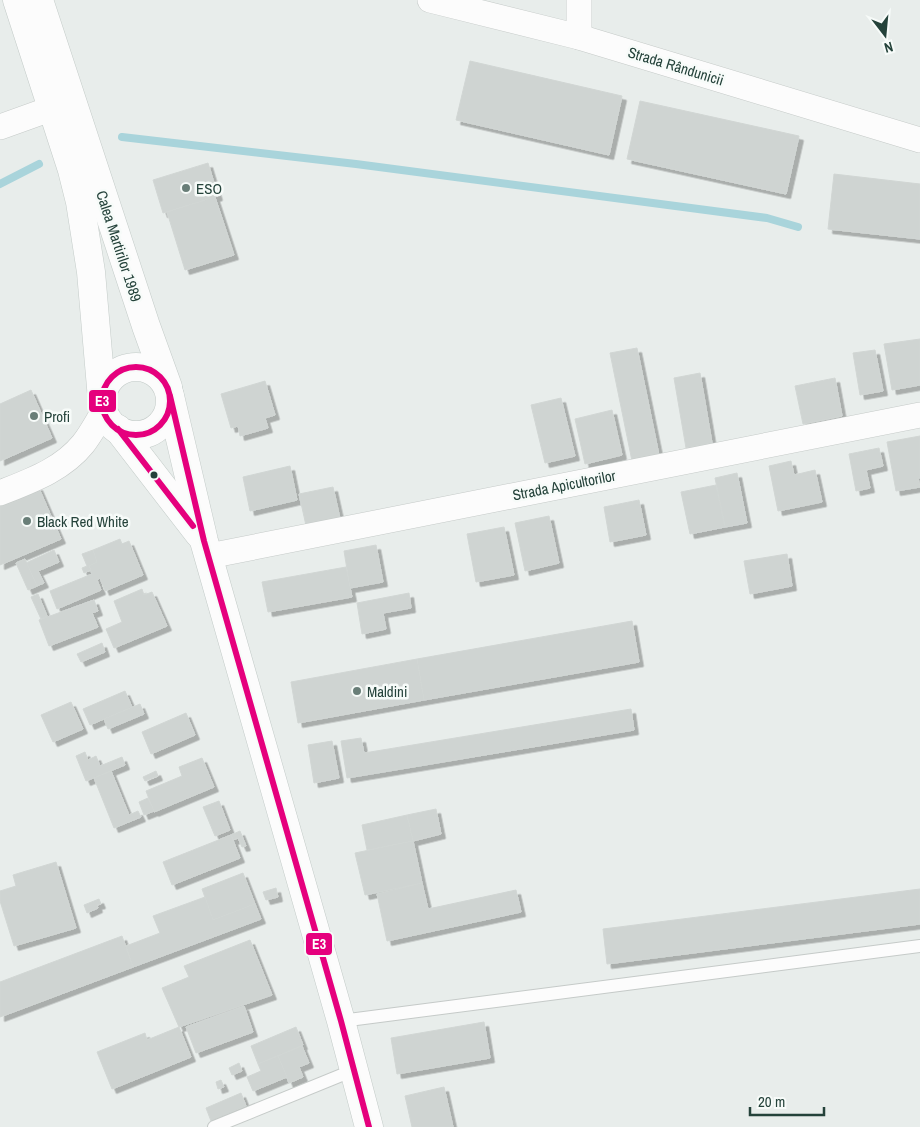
<svg xmlns="http://www.w3.org/2000/svg" width="920" height="1127" viewBox="0 0 920 1127" font-family="'Archivo Narrow',sans-serif">
	<style>
		.lines { fill: none; stroke-linecap: round; stroke-linejoin: round }
		.stream { stroke: #a9d4db; stroke-width: 8 }
		.building { fill: #cfd4d2; stroke: #d1d6d4; filter: url(#shadow) }
		.service-casing { stroke: #c5cac8; stroke-width: 14 }
		.minor-casing { stroke: #c5cac8; stroke-width: 26 }
		.secondary-casing { stroke: #c3cbc8; stroke-width: 29 }
		.service { stroke: #fcfcfc; stroke-width: 12 }
		.minor { stroke: #fcfcfc; stroke-width: 25 }
		.secondary { stroke: #fcfcfc; stroke-width: 28 }
		.bus-1-casing { stroke: #f7fbf9; stroke-width: 10 }
		.bus-1 { stroke: #e5007d; stroke-width: 6 }
		.poi-dot { fill: #697e78; stroke: #f7fbf9; stroke-width: 2 }
		.bus-dot { fill: #24423a; stroke: #f7fbf9; stroke-width: 2 }
		.labels { text-anchor: middle; dominant-baseline: central; stroke-width: 5; stroke-linejoin: round; paint-order: stroke }
		.street-label { font-size: 15px; fill: #24423a; stroke: #f7fbf9 }
		.poi-label { font-size: 15px; fill: #24423a; stroke: #f7fbf9; text-anchor: start }
		.line-badge { stroke: #f7fbf9; stroke-width: 2 }
		.badge-label { font-size: 14px; text-anchor: middle; font-weight: bold; fill: #fff }
	</style>
	<defs>
		<filter id="shadow"><feDropShadow dx="4.5" dy="4.5" stdDeviation="0" flood-color="#0004"/></filter>
	</defs>
	<rect width="100%" height="100%" fill="#e8edeb"/>
	<g class="lines">
		<g class="stream">
			<polyline points="122,137 356,164 767,218 798,227"/>
			<polyline points="0,184 39,164"/>
		</g>
	</g>
	<g class="building">
		<polygon points="470,61 622,96 609,155 456,120"/>
		<polygon points="640,101 799,136 786,194 627,159"/>
		<polygon points="208,163 218,196 163,213 153,180"/>
		<polygon points="834,174 920,184 920,239 828,229"/>
		<polygon points="215,197 234,255 185,270 167,212"/>
		<polygon points="920,339 920,385 892,390 884,344"/>
		<polygon points="637,348 659,455 632,461 610,353"/>
		<polygon points="875,350 883,391 860,395 853,353"/>
		<polygon points="700,373 712,443 686,448 674,378"/>
		<polygon points="835,378 842,416 803,424 795,386"/>
		<polygon points="265,381 275,415 265,418 268,428 240,436 238,426 231,428 221,394"/>
		<polygon points="31,390 52,438 0,461 0,404"/>
		<polygon points="561,398 575,456 545,463 531,405"/>
		<polygon points="612,410 622,455 585,464 575,419"/>
		<polygon points="920,436 920,478 918,478 920,487 896,491 887,442"/>
		<polygon points="879,448 883,466 866,470 870,488 856,491 849,454"/>
		<polygon points="791,461 794,475 815,470 822,502 778,511 769,466"/>
		<polygon points="290,466 297,500 250,511 243,477"/>
		<polygon points="737,473 747,523 725,527 715,478"/>
		<polygon points="716,485 725,527 690,534 681,492"/>
		<polygon points="38,486 61,539 0,565 0,502"/>
		<polygon points="333,487 341,523 307,530 299,494"/>
		<polygon points="639,500 646,535 610,542 604,507"/>
		<polygon points="549,516 559,563 525,571 515,523"/>
		<polygon points="504,527 514,575 476,582 467,534"/>
		<polygon points="120,539 122,544 129,541 143,575 105,591 100,578 97,580 101,590 57,609 50,591 92,574 89,566 97,562 93,550"/>
		<polygon points="376,545 383,582 350,588 344,551"/>
		<polygon points="54,550 59,562 38,571 44,583 37,586 26,563"/>
		<polygon points="93,550 97,562 89,566 91,570 84,573 82,568 87,566 82,554"/>
		<polygon points="787,554 792,586 750,594 744,561"/>
		<polygon points="25,559 37,586 28,590 16,563"/>
		<polygon points="346,567 352,597 268,612 262,582"/>
		<polygon points="142,589 144,595 152,592 167,626 114,648 106,629 122,622 114,601"/>
		<polygon points="409,593 411,608 383,613 386,629 362,634 357,603"/>
		<polygon points="38,594 47,616 41,619 31,597"/>
		<polygon points="94,600 98,611 92,613 98,627 49,646 39,620"/>
		<polygon points="632,621 639,662 424,700 417,659"/>
		<polygon points="102,643 105,652 81,662 77,654"/>
		<polygon points="417,659 424,700 298,723 291,682"/>
		<polygon points="125,691 132,707 90,725 83,709"/>
		<polygon points="71,702 83,729 53,742 41,715"/>
		<polygon points="140,704 144,714 108,729 104,719"/>
		<polygon points="631,709 634,730 347,778 341,741 361,738 364,753"/>
		<polygon points="186,713 195,735 151,754 142,732"/>
		<polygon points="332,741 339,778 314,783 308,745"/>
		<polygon points="85,752 88,760 96,756 100,766 122,757 125,765 86,781 76,756"/>
		<polygon points="202,758 214,787 154,812 146,791 182,776 179,767"/>
		<polygon points="111,771 129,815 138,811 141,817 114,828 94,778"/>
		<polygon points="156,771 158,776 145,781 143,777"/>
		<polygon points="148,798 154,811 144,815 139,802"/>
		<polygon points="219,801 230,830 215,836 203,807"/>
		<polygon points="436,809 441,834 413,841 407,815"/>
		<polygon points="407,815 413,841 367,850 362,825"/>
		<polygon points="240,831 246,846 242,847 238,838 233,840 231,835"/>
		<polygon points="231,835 240,858 172,885 163,862"/>
		<polygon points="413,841 422,883 365,895 355,853"/>
		<polygon points="56,862 76,928 14,946 0,901 0,891 16,886 13,875"/>
		<polygon points="243,873 255,904 213,920 202,889"/>
		<polygon points="422,883 428,909 516,890 521,912 387,941 377,894"/>
		<polygon points="276,888 278,897 266,900 263,892"/>
		<polygon points="920,889 920,924 607,964 603,929"/>
		<polygon points="205,897 213,920 255,904 261,919 133,967 126,946 160,933 153,916"/>
		<polygon points="99,899 101,904 97,905 98,908 87,913 84,905"/>
		<polygon points="122,936 133,967 0,1017 0,982"/>
		<polygon points="250,940 272,995 179,1027 162,988 189,977 184,966"/>
		<polygon points="244,1006 253,1032 196,1053 186,1027"/>
		<polygon points="484,1022 490,1058 397,1074 391,1038"/>
		<polygon points="179,1027 191,1057 112,1089 97,1052 145,1033 147,1040"/>
		<polygon points="296,1027 303,1045 258,1064 251,1046"/>
		<polygon points="302,1046 309,1063 299,1067 303,1077 289,1083 278,1056"/>
		<polygon points="278,1056 287,1077 253,1091 247,1077 261,1071 258,1064"/>
		<polygon points="239,1063 242,1071 232,1075 229,1068"/>
		<polygon points="221,1080 224,1087 218,1089 216,1082"/>
		<polygon points="444,1087 453,1127 412,1127 405,1096"/>
		<polygon points="241,1093 246,1106 211,1121 206,1108"/>
	</g>
	<g class="lines">
		<defs>
			<g id="service">
				<polyline points="341,1021 920,946"/>
				<polyline points="214,1127 354,1070"/>
			</g>
			<g id="minor">
				<polyline points="430,0 579,37 920,140"/>
				<polyline points="579,37 579,0"/>
				<polyline points="0,127 53,108"/>
				<path d="M0 493C30 481 62 470 83 444 91 434 97 422 104 411"/>
				<polyline points="209,556 920,415"/>
			</g>
			<g id="secondary">
				<polyline points="17,0 72,170 80,202 91,272 102,399"/>
				<polyline points="39,0 146,326 168,387"/>
				<circle cx="136" cy="401" r="34"/>
				<polyline points="170,396 204,541 341,1021 369,1127"/>
				<polyline points="118,429 199,534"/>
			</g>
		</defs>
		<use href="#service" class="service-casing"/>
		<use href="#minor" class="minor-casing"/>
		<use href="#secondary" class="secondary-casing"/>
		<use href="#service" class="service"/>
		<use href="#minor" class="minor"/>
		<use href="#secondary" class="secondary"/>
		<defs>
			<g id="bus-1">
				<circle cx="136" cy="401" r="34"/>
				<polyline points="170,396 204,541 341,1021 369,1127"/>
				<polyline points="118,429 193,526"/>
			</g>
		</defs>
		<use href="#bus-1" class="bus-1-casing"/>
		<use href="#bus-1" class="bus-1"/>
	</g>
	<g class="poi-dot">
		<circle cx="186" cy="188" r="5"/>
		<circle cx="34" cy="416" r="5"/>
		<circle cx="27" cy="521" r="5"/>
		<circle cx="357" cy="691" r="5"/>
	</g>
	<circle class="bus-dot" cx="154" cy="475" r="4.5"/>
	<g class="labels">
		<g class="street-label">
			<text transform="translate(676 66) rotate(17)">Strada Rândunicii</text>
			<text transform="translate(119 246) rotate(72)">Calea Martirilor 1989</text>
			<text transform="translate(564 485) rotate(-11)">Strada Apicultorilor</text>
		</g>
		<g class="poi-label">
			<text x="196" y="188">ESO</text>
			<text x="44" y="416">Profi</text>
			<text x="37" y="521">Black Red White</text>
			<text x="367" y="691">Maldini</text>
		</g>
	</g>
	<g class="line-badge">
		<rect x="88" y="389" width="29" height="24" rx="5" fill="#e5007d"/>
		<rect x="305" y="932" width="28" height="24" rx="5" fill="#e5007d"/>
	</g>
	<g class="badge-label">
		<text x="102" y="406">E3</text>
		<text x="319" y="949">E3</text>
	</g>
	<g transform="translate(885 35) rotate(164)" stroke="#f7fbf9" stroke-width="4" paint-order="stroke">
	<path d="M0-4L9 19L0 12L-9 19Z" fill="#24423a"/>
	<text y="-8" font-size="14" font-weight="bold" text-anchor="middle" fill="#24423a">N</text>
	</g>
	<path d="M750 1107v8h74v-8" fill="none" stroke="#24423a" stroke-width="2.5"/>
	<text x="758" y="1107" font-size="15" fill="#24423a" stroke="#f7fbf9" stroke-width="4" paint-order="stroke">20 m</text>
</svg>
